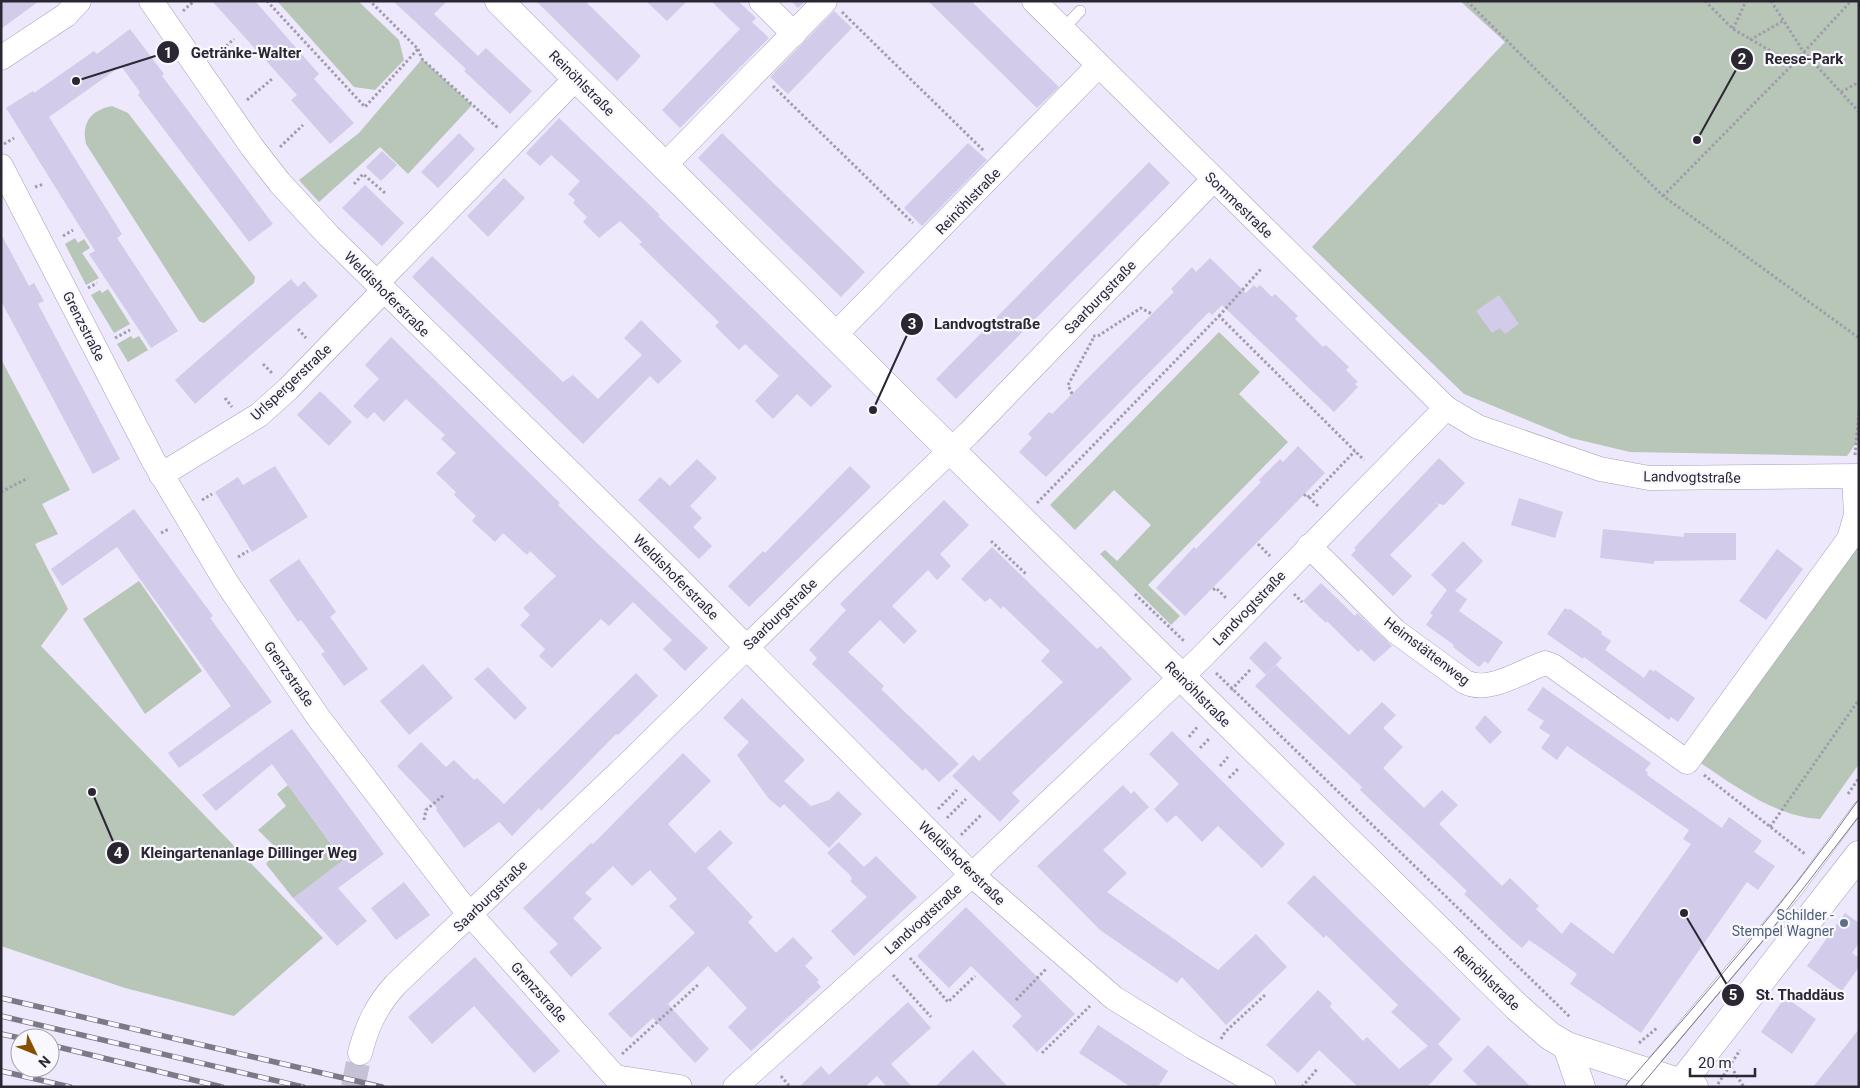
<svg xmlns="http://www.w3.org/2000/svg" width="1860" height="1088" viewBox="0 0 1860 1088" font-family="Roboto,sans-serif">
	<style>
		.green { fill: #b8c6b7 }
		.building { fill: #d2cbe9 }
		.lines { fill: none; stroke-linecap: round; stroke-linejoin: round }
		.minor-tunnel { stroke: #c6c1d4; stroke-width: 24; stroke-dasharray: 24 12; stroke-linecap: butt }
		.service-casing { stroke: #a69ebc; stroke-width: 12 }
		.minor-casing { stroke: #a69ebc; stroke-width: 25 }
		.tertiary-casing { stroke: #a69ebc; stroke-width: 29 }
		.path { stroke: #a19cad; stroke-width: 3; stroke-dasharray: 2.5 2.5; stroke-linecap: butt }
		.service { stroke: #fff; stroke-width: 11 }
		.minor { stroke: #fff; stroke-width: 24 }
		.tertiary { stroke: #fff; stroke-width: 28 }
		.tram { stroke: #7d7988; stroke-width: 1 }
		.rail-casing { stroke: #7d7988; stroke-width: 5.5 }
		.rail { stroke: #f9f8fe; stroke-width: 4; stroke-dasharray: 11; stroke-linecap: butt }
		.service-dot { fill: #5c6f8a; stroke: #f9f8fe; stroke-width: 2 }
		.labels { text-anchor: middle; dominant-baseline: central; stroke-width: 4.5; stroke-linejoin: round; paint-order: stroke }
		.street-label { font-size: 14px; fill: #2a2733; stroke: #f9f8fe }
		.service-label { font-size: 14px; fill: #4e5e75; stroke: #f9f8fe; text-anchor: end }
		.leader { fill: none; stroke: #2a2733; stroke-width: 2 }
		.callout-dot { fill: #2a2733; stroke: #f9f8fe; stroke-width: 2 }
		.mark-label { font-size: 15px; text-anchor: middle; font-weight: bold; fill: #fff }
		.callout-label { font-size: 15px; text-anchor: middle; font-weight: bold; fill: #2a2733; stroke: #f9f8fe; stroke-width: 4.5; stroke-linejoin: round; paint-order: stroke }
	</style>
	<rect width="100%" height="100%" fill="#ede8fc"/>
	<g class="green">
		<polygon points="277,1 358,1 399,40 404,60 375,90 354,87"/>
		<polygon points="1460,1 1859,1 1859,439 1847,456 1630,452 1571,438 1464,394 1312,247 1505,42"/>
		<polygon points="422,59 472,105 408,174 380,147 319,202 299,180 359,133"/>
		<path d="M112 106 128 113 255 277 254 283 204 323 199 321 86 144C81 123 91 110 112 106Z"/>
		<polygon points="75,238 78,243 84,239 90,248 82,253 99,278 86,285 65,244"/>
		<polygon points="108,289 130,324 114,333 91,295 100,290 102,293"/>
		<polygon points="1219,332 1260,372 1239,394 1288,442 1148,585 1180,616 1171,625 1100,554 1105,550 1117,561 1151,525 1114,490 1075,530 1050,505"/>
		<polygon points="131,336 133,339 139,336 148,350 128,362 117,344"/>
		<polygon points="1,359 70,490 42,504 58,534 35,544 68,609 41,646 323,938 234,1016 125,988 1,946"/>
		<path d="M1859 539V764L1820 819C1776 817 1735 786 1699 762Z"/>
		<polygon points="139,581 202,671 145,714 83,619"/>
		<polygon points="288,785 354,876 293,898 266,864 277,849 258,830 286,806 277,794"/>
	</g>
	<g class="building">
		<polygon points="1,1 39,1 1,29"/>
		<polygon points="212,1 255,1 319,74 314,79 354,123 330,144 291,100 297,95"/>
		<polygon points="393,1 447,1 434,14 478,56 486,48 532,91 510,114 464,71 466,69"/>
		<polygon points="536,1 585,1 641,56 617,81"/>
		<polygon points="646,1 687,1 667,21"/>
		<polygon points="711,1 738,1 756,18 752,22 769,38 680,128 662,110 740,29"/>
		<polygon points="791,1 806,1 798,8"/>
		<polygon points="928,1 971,1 1059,87 1037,108"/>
		<polygon points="834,11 852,28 788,94 770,77"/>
		<polygon points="130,29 164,74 162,76 273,224 249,242 138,95 140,92 121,66 49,117 122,234 117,238 178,331 151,348 89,254 95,251 6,108 33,91 34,93 94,51 97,54"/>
		<polygon points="559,118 660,215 658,216 832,386 811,407 797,394 773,419 755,401 779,376 745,344 739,350 715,326 719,322 639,244 642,242 620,221 599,238 583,222 587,217 573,203 575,200 568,194 580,181 551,155 540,166 526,153"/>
		<polygon points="459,133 475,149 438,188 421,172"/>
		<polygon points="722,133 865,272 841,297 698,158"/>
		<polygon points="968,143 987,160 922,226 904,208"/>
		<polygon points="382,151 397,165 381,181 366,167"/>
		<polygon points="1149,162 1170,183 956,399 936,379"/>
		<polygon points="504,178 525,198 488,237 467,216"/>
		<polygon points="365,185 404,223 382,246 342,208"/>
		<polygon points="1,234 29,286 34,283 44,301 38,304 120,459 93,474 1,301"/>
		<polygon points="432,256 563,382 573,375 598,399 642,355 624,338 641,320 682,361 658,384 650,376 583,444 412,277"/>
		<polygon points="1210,258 1246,293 1254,285 1257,288 1260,285 1272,297 1275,294 1298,316 1295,319 1323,347 1326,345 1349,367 1346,370 1358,382 1355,384 1358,387 1334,412 1222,305 1212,315 1209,312 1046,477 1019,452 1032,438 1028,434 1049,412 1052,414 1174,292 1171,289 1192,267 1196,272"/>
		<polygon points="291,279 298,287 304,281 318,296 195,404 175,380"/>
		<polygon points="1499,295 1519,324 1505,334 1500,328 1492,333 1476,311"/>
		<polygon points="391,337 560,503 558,505 598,544 708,648 685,671 663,649 672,640 633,602 609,626 601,619 552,668 539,656 545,649 520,625 530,615 523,608 556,576 530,551 527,555 503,533 495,542 472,521 476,516 454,495 456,492 436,473 456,453 441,439 445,435 406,399 384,422 374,412 367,419 353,406 379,379 365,365"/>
		<polygon points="320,391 352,422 329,446 297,415"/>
		<polygon points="1298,446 1325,473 1185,616 1156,588 1194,547 1196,549 1261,482 1259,480 1280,459 1283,462"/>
		<polygon points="1439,458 1465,483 1444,505 1435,503 1439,505 1390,555 1412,576 1393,596 1351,555 1356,550 1354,548"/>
		<polygon points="697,459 717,478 690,506 702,518 693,527 712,546 699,559 638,500 660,477 670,486"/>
		<polygon points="275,466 308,517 252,552 215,492 238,477 243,485"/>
		<polygon points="850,466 871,487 749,607 728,586 763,551 765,553"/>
		<polygon points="1519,498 1563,512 1555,538 1511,525"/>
		<polygon points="944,500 969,525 940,554 951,566 937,580 928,570 892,606 917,631 904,644 880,620 848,652 884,686 881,689 959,764 939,782 925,768 923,771 812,664 817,658 809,650 846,610 840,604"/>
		<polygon points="134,509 213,616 210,618 272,702 179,768 168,753 231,706 117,547 62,586 51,569"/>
		<polygon points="1603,529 1684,537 1684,533 1736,533 1736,560 1654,561 1654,564 1600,558"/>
		<polygon points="1463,541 1483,561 1455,591 1467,599 1459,611 1503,642 1488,664 1485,661 1479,667 1453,647 1454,645 1426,625 1433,615 1430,613 1447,590 1431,575"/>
		<polygon points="992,547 1097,649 1101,646 1132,679 1012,793 1020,801 1000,822 952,776 973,755 979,761 1063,682 1041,661 1050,651 1003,606 1001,609 990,598 985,602 961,579"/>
		<polygon points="1777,549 1803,569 1766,620 1739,601"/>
		<polygon points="299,559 336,612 330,617 368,669 344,686 321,654 325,652 301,620 298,622 269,580"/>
		<polygon points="1321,583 1355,616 1357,613 1392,646 1374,662 1361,649 1358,652 1327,621 1326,623 1303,601"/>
		<polygon points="1565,608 1568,610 1570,609 1602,632 1601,634 1611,641 1605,650 1644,678 1650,669 1654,672 1655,670 1695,698 1678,722 1671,717 1669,720 1584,657 1583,659 1547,634"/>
		<polygon points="1265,641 1282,658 1266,675 1249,658"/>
		<polygon points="423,664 453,698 409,735 380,701"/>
		<polygon points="1276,665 1349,735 1382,702 1396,715 1383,728 1403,747 1383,768 1424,808 1442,790 1458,805 1439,824 1502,886 1510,878 1539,906 1536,909 1562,934 1571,922 1613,954 1691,844 1683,839 1689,830 1567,746 1557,760 1541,748 1550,735 1539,728 1544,721 1527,710 1543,687 1651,763 1645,770 1648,773 1647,775 1722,828 1729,817 1762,841 1754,852 1775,866 1758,890 1747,882 1641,1033 1570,984 1577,974 1548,953 1529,940 1522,948 1509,937 1464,894 1467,891 1360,790 1362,787 1255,686"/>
		<polygon points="488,667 527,708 515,720 474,679"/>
		<polygon points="636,673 658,696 618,735 616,734 541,811 539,808 512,836 499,822 464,848 436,810 437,808 397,766 421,742 446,767 454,760 474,780 477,778 504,804"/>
		<polygon points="742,698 805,760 784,781 811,806 829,800 838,791 862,814 829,848 784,804 780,808 769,799 737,755 749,742 723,718"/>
		<polygon points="1485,715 1502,732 1490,744 1475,728"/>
		<polygon points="292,729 384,854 338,888 367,921 337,946 293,898 343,860 272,764 216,811 202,795"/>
		<polygon points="1172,731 1285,844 1262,868 1218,826 1202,842 1176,815 1167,823 1154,809 1179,784 1149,754"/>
		<polygon points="683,753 711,781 668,824 695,853 720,830 733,843 707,868 753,917 748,922 776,953 793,937 813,958 805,966 819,980 817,982 821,987 751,1051 728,1027 747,1008 708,966 668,1004 709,1049 695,1063 653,1018 631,1038 608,1014 695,933 669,906 677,899 650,870 632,886 613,866 585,893 592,899 573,918 602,948 571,977 549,952 558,944 523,908 591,843 593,844"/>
		<polygon points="1123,785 1131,794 1134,791 1149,807 1103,850 1127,873 1107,892 1218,970 1256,934 1287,967 1226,1025 1182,977 1177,983 1100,930 1037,866"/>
		<polygon points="839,842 864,867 876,856 917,897 854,956 831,931 867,897 850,881 852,879 850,875 827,853"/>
		<polygon points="1314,875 1461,1019 1438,1044 1453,1059 1427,1087 1358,1087 1319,1050 1298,1073 1266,1045 1318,990 1332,1003 1330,1007 1363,1041 1367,1037 1399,1069 1428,1046 1391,1012 1398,1005 1326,935 1324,938 1287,903"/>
		<polygon points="404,882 430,915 396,940 371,908"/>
		<polygon points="966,907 1075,1014 1037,1052 1012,1026 1022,1016 971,966 949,988 917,956"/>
		<polygon points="1845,913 1859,923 1859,943 1852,953 1859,958 1859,967 1842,991 1807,966"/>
		<polygon points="475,957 560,1051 534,1073 474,1006 432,1044 408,1017"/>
		<polygon points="1785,997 1816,1019 1792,1054 1761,1032"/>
		<polygon points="908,1002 931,1028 891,1064 912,1087 887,1087 877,1076 865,1087 799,1087 821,1066 829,1075"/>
		<polygon points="1098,1025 1168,1071 1158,1087 1131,1087 1079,1053"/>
		<polygon points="1859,1029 1859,1087 1813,1087"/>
		<polygon points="1488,1045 1531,1087 1479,1087 1463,1071"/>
		<polygon points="973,1050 1008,1087 935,1087 952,1070"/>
	</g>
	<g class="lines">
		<polyline class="minor-tunnel" points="353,1087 360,1053"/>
		<defs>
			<g id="service">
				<polyline points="1062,30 1080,11"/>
				<polyline points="1632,1087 1797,891 1859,807"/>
			</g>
			<g id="minor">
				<polyline points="151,1 252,147 280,183 328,235 668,568 972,875 1114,998 1193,1047 1264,1087"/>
				<polyline points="761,1 794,34"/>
				<polyline points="1034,1 1446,408 1478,427 1600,469 1649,478 1859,476"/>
				<polyline points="1,58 66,15 79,1"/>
				<polyline points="665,165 825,1"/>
				<polyline points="1,166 153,460 226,582 318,717 462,905 615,1077 680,1087"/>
				<polyline points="377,283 577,77"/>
				<polyline points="836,334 1098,66"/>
				<polyline points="161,475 259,415 288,389 384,290"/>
				<path d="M1309 546 1395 631 1465 682C1489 694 1522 671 1545 663L1553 666 1687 762 1849 539 1856 515 1854 477"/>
				<path d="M360 1053C367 1025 377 1005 396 984L626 766 839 557 969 433 1213 180"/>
				<polyline points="735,1087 972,875 1104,750 1201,658 1446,408"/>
			</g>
			<g id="tertiary">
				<polyline points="499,1 908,408 1517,1007 1550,1036 1567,1046 1694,1087"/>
				<polyline points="1567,1046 1581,1087"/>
				<polyline points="1678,1087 1859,855"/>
			</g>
		</defs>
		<use href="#service" class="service-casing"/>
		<use href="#minor" class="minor-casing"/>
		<use href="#tertiary" class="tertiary-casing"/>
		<g class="path">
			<polyline points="267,1 365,107 418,49 370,1"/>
			<polyline points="1467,1 1663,196 1859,338"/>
			<polyline points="1705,1 1733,29 1793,64 1851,1"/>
			<polyline points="1771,1 1803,51 1859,112"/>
			<polyline points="183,11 194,1"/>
			<polyline points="842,12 984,151"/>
			<polyline points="1733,29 1746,1"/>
			<polyline points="1750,40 1783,21"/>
			<polyline points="418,49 422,59 498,128"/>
			<polyline points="215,56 234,39"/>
			<polyline points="773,86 913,223"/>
			<polyline points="1841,92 1859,82"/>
			<polyline points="247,100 272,79"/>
			<polyline points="4,144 14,138"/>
			<polyline points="280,147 303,125"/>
			<polyline points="354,184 363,174 385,193"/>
			<polyline points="35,187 44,184"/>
			<polyline points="1663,196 1793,64"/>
			<polyline points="63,236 73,230"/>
			<polyline points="88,288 97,283"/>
			<polyline points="1219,316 1261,269"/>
			<polyline points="298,329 306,338"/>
			<polyline points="1093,336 1098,336 1141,308 1152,314"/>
			<polyline points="115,338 130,330"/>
			<polyline points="263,364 273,374"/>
			<polyline points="1072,394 1068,385 1094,337"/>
			<polyline points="225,398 232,407"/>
			<polyline points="1855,455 1859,411"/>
			<polyline points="1,492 28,478"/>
			<polyline points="1304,496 1306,494 1310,498"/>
			<polyline points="202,500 212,494"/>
			<polyline points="1037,503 1219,316 1364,460"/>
			<polyline points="1318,506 1310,498 1355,451"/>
			<polyline points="161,533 169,529"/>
			<polyline points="991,541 1027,575"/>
			<polyline points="1258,544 1270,556"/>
			<polyline points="238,557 248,551"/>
			<polyline points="1213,590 1216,588 1227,599"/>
			<polyline points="1135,594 1185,642"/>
			<polyline points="1294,594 1302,602"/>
			<polyline points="1216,673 1570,1017"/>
			<polyline points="1231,690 1250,670"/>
			<polyline points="1189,737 1198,726"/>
			<polyline points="1200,748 1210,738"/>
			<polyline points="1220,766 1228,757"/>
			<polyline points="1704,775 1805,854"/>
			<polyline points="1229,778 1239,768"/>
			<polyline points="1848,794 1859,778"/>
			<polyline points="938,809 957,790"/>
			<polyline points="947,818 966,799"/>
			<polyline points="424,820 426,810 445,794"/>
			<polyline points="1770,827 1858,701"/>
			<polyline points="961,835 982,814"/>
			<polyline points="910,958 948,1002 975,976"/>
			<polyline points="893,975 931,1017"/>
			<polyline points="1016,1000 1047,968"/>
			<polyline points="1221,1039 1225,1032 1265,995"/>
			<polyline points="1639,1043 1657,1028"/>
			<polyline points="1042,1053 1090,1006"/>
			<polyline points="622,1054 699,984"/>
			<polyline points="1731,1067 1744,1087"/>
			<polyline points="781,1076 790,1087"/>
			<polyline points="1718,1084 1740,1050"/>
			<polyline points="1302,1087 1318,1068"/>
		</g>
		<use href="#service" class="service"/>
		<use href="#minor" class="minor"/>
		<use href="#tertiary" class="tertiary"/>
		<g class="tram">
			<path d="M1624 1087C1706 994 1787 901 1859 799"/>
			<polyline points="1640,1087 1762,942 1859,816"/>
		</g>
		<defs>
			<g id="rail">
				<polyline points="1,998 382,1087"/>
				<polyline points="1,1016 303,1087"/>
				<polyline points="1,1034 20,1038"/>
				<polyline points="50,1045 222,1087"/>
				<polyline points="1,1071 70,1087"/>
			</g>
		</defs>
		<use href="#rail" class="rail-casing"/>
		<use href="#rail" class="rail"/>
	</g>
	<circle class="service-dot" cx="1844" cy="923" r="5"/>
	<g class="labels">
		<g class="street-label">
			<text transform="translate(582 83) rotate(45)">Reinöhlstraße</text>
			<text transform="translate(968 201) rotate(-46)">Reinöhlstraße</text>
			<text transform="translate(1239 205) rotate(44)">Sommestraße</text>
			<text transform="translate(387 294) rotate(45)">Weldishoferstraße</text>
			<text transform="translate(1100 297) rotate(-46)">Saarburgstraße</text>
			<text transform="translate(84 326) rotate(63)">Grenzstraße</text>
			<text transform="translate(291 382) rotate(-43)">Urlspergerstraße</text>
			<text transform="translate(1692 477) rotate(1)">Landvogtstraße</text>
			<text transform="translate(676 577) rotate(45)">Weldishoferstraße</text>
			<text transform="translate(1249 608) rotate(-46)">Landvogtstraße</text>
			<text transform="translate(780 614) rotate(-44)">Saarburgstraße</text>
			<text transform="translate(1427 651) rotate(37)">Heimstättenweg</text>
			<text transform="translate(289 674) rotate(55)">Grenzstraße</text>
			<text transform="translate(1198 694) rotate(45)">Reinöhlstraße</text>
			<text transform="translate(962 863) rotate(44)">Weldishoferstraße</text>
			<text transform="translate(490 896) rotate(-44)">Saarburgstraße</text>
			<text transform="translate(923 919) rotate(-42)">Landvogtstraße</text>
			<text transform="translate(1487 978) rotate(44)">Reinöhlstraße</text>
			<text transform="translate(539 992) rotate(48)">Grenzstraße</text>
		</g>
		<g class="service-label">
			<text x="1834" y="915">Schilder -<tspan x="1834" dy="16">Stempel Wagner</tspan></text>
		</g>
	</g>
	<path class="leader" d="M76 81L168 52M1697 140L1742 59M873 410L912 324M92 792L118 853M1684 913L1733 995"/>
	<g class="callout-dot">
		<circle cx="76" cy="81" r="5"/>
		<circle cx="1697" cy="140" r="5"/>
		<circle cx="873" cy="410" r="5"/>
		<circle cx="92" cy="792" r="5"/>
		<circle cx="1684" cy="913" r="5"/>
		<circle cx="168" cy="52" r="12"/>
		<circle cx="1742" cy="59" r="12"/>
		<circle cx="912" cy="324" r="12"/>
		<circle cx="118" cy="853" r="12"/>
		<circle cx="1733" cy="995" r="12"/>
	</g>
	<g class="mark-label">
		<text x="168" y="58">1</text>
		<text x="1742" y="64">2</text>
		<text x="912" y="329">3</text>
		<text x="118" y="858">4</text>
		<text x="1733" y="1000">5</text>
	</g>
	<g class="callout-label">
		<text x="246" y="58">Getränke-Walter</text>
		<text x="1804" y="64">Reese-Park</text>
		<text x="987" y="329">Landvogtstraße</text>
		<text x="249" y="858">Kleingartenanlage Dillinger Weg</text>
		<text x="1800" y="1000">St. Thaddäus</text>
	</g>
	<rect width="1860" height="1088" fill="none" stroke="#2a2733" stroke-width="5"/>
	<g transform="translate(35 1053) rotate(133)"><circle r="24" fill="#f9f8fe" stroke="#a6a4ad"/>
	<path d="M0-4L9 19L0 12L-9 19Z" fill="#865000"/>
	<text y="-8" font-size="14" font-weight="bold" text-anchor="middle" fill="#2a2733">N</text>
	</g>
	<path d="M1690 1068v8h65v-8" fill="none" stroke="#2a2733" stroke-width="2.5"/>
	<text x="1698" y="1068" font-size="15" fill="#2a2733" stroke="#f9f8fe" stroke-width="4" paint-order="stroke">20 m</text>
</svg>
